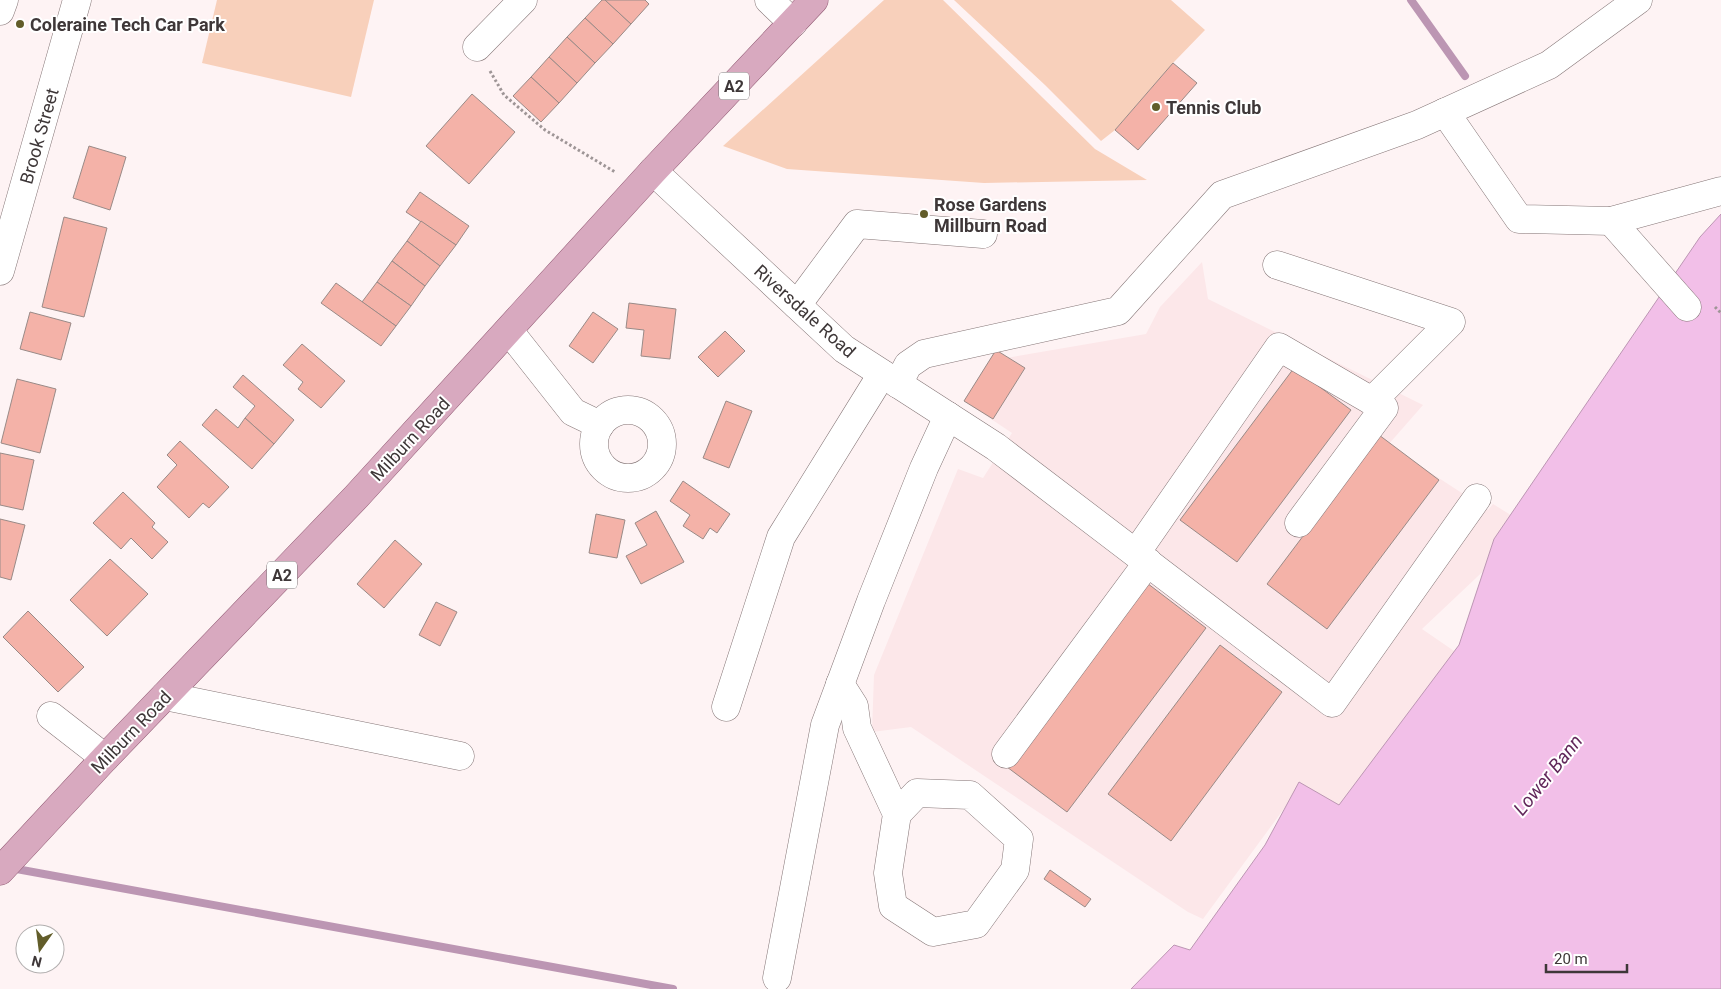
<svg xmlns="http://www.w3.org/2000/svg" width="1721" height="989" viewBox="0 0 1721 989" font-family="Roboto,sans-serif">
	<style>
		.built { fill: #fce7e9 }
		.green { fill: #f8d0bb }
		.water { fill: #f2bfe8; stroke: #bc96b3 }
		.lines { fill: none; stroke-linecap: round; stroke-linejoin: round }
		.stream { stroke: #bc96b3; stroke-width: 8 }
		.building { fill: #f4b2a8; stroke: #998a87 }
		.minor-casing { stroke: #857677; stroke-width: 29 }
		.major-casing { stroke: #915b74; stroke-width: 29 }
		.path { stroke: #9e9596; stroke-width: 3; stroke-dasharray: 2.5 2.5; stroke-linecap: butt }
		.minor { stroke: #fff; stroke-width: 28 }
		.major { stroke: #d8a9bf; stroke-width: 28 }
		.poi-dot { fill: #625d2a; stroke: #fff; stroke-width: 2 }
		.labels { text-anchor: middle; dominant-baseline: central; stroke-width: 4; stroke-linejoin: round; paint-order: stroke }
		.shield { fill: #fff; stroke: #787374; stroke-width: 1 }
		.shield-label { font-size: 16px; font-weight: bold; fill: #3e3738 }
		.poi-label { font-size: 18px; font-weight: bold; fill: #3e3738; stroke: #fff; text-anchor: start }
		.street-label { font-size: 18px; fill: #3e3738; stroke: #fff }
		.water-label { font-size: 19px; font-style: italic; fill: #62285b; stroke: #fff }
	</style>
	<rect width="100%" height="100%" fill="#fef3f4"/>
	<polygon class="built" points="1202,262 1208,299 1423,405 1388,445 1488,510 1493,504 1530,527 1422,629 1457,653 1339,810 1302,784 1203,919 1188,912 911,727 872,732 874,675 958,469 983,478 1012,433 973,407 1000,359 1146,334 1160,307"/>
	<g class="green">
		<polygon points="217,0 374,0 351,97 202,63"/>
		<polygon points="884,0 943,0 1095,149 1147,180 984,183 787,169 723,146"/>
		<polygon points="954,0 1171,0 1205,30 1173,63 1115,130 1101,141 1045,85"/>
	</g>
	<polygon class="water" points="1721,214 1721,989 1131,989 1174,945 1190,950 1265,845 1299,782 1339,805 1459,645 1494,539 1700,237"/>
	<g class="lines">
		<g class="stream">
			<polyline points="1411,0 1465,76"/>
			<polyline points="11,868 673,989"/>
		</g>
	</g>
	<g class="building">
		<polygon points="602,0 605,0 631,24 613,44 585,18"/>
		<polygon points="605,0 645,0 649,4 631,24"/>
		<polygon points="585,18 613,44 595,63 567,37"/>
		<polygon points="567,37 595,63 577,83 549,57"/>
		<polygon points="549,57 577,83 559,103 531,77"/>
		<polygon points="1173,63 1197,83 1138,150 1115,130"/>
		<polygon points="531,77 559,103 541,122 513,96"/>
		<polygon points="472,94 515,132 469,184 426,146"/>
		<polygon points="89,146 126,157 110,210 73,198"/>
		<polygon points="420,192 469,226 456,245 406,212"/>
		<polygon points="64,217 107,228 84,317 42,307"/>
		<polygon points="421,221 456,245 440,266 407,241"/>
		<polygon points="407,241 440,266 425,286 392,261"/>
		<polygon points="392,261 425,286 411,306 377,282"/>
		<polygon points="377,282 411,306 396,326 362,302"/>
		<polygon points="336,283 396,326 381,346 321,303"/>
		<polygon points="629,303 676,309 670,359 641,356 644,330 626,328"/>
		<polygon points="30,312 71,323 61,360 20,349"/>
		<polygon points="593,312 618,329 593,363 569,346"/>
		<polygon points="725,331 745,351 718,377 698,357"/>
		<polygon points="302,344 345,381 321,408 298,389 303,382 283,365"/>
		<polygon points="996,350 1025,368 993,419 964,401"/>
		<polygon points="1294,368 1351,410 1237,562 1180,520"/>
		<polygon points="243,375 294,420 274,444 245,418 255,406 233,387"/>
		<polygon points="17,379 56,389 40,453 1,443"/>
		<polygon points="726,401 752,411 729,468 703,458"/>
		<polygon points="216,409 238,428 245,418 274,444 252,469 202,425"/>
		<polygon points="1379,435 1439,480 1327,629 1267,584"/>
		<polygon points="180,441 229,487 209,508 203,503 189,518 157,487 177,465 167,455"/>
		<polygon points="0,453 34,460 23,510 0,505"/>
		<polygon points="683,481 730,514 717,533 710,528 703,539 683,526 690,515 670,501"/>
		<polygon points="123,492 155,523 152,527 168,542 152,559 131,538 121,549 93,523"/>
		<polygon points="656,511 684,562 641,584 626,556 647,545 635,523"/>
		<polygon points="596,514 625,520 617,558 589,553"/>
		<polygon points="0,519 25,525 11,580 0,577"/>
		<polygon points="395,540 422,564 384,608 357,584"/>
		<polygon points="110,559 148,594 107,636 70,600"/>
		<polygon points="1143,580 1206,628 1067,812 1003,764"/>
		<polygon points="436,602 457,612 440,646 419,635"/>
		<polygon points="28,611 84,667 58,692 3,637"/>
		<polygon points="1220,645 1282,692 1171,841 1108,794"/>
		<polygon points="1050,870 1091,899 1085,907 1044,879"/>
	</g>
	<g class="lines">
		<defs>
			<g id="minor">
				<polyline points="769,0 793,23"/>
				<polyline points="0,11 4,0"/>
				<polyline points="477,47 523,0"/>
				<polyline points="1445,112 1519,219 1611,221 1721,191"/>
				<polyline points="653,171 844,349 996,447 1332,703 1477,498"/>
				<polyline points="1611,221 1687,307"/>
				<polyline points="1277,265 1451,322 1372,401"/>
				<polyline points="0,271 77,0"/>
				<polyline points="797,305 857,224 983,234"/>
				<polyline points="509,331 573,412 600,425"/>
				<polyline points="898,384 908,365 924,354 1118,311 1222,195 1417,125 1549,65 1638,0"/>
				<circle cx="628" cy="444" r="34"/>
				<polyline points="1136,553 1279,347 1384,408 1299,523"/>
				<polyline points="840,684 854,706 857,728 897,814 888,873 893,906 933,932 976,924 1015,870 1019,839 970,795 917,793 897,814"/>
				<polyline points="165,696 460,756"/>
				<polyline points="726,707 781,537 882,374"/>
				<polyline points="51,716 105,758"/>
				<polyline points="1006,754 1148,562"/>
				<polyline points="777,978 825,725 871,601 924,468 948,416"/>
			</g>
			<polyline id="major" points="0,871 105,758 356,497 653,171 814,0"/>
		</defs>
		<use href="#minor" class="minor-casing"/>
		<use href="#major" class="major-casing"/>
		<g class="path">
			<polyline points="490,71 504,95 545,130 615,172"/>
			<polyline points="1715,307 1721,313"/>
		</g>
		<use href="#minor" class="minor"/>
		<use href="#major" class="major"/>
	</g>
	<g class="poi-dot">
		<circle cx="20" cy="24" r="5"/>
		<circle cx="1156" cy="107" r="5"/>
		<circle cx="924" cy="214" r="5"/>
	</g>
	<g class="labels">
		<g class="shield">
			<rect x="719" y="72.5" width="30" height="27" rx="4"/>
			<rect x="267" y="561.5" width="30" height="27" rx="4"/>
		</g>
		<g class="shield-label">
			<text x="734" y="86">A2</text>
			<text x="282" y="575">A2</text>
		</g>
		<g class="poi-label">
			<text x="30" y="24">Coleraine Tech Car Park</text>
			<text x="1166" y="107">Tennis Club</text>
			<text x="934" y="204">Rose Gardens<tspan x="934" dy="21">Millburn Road</tspan></text>
		</g>
		<g class="street-label">
			<text transform="translate(39 136) rotate(-74)">Brook Street</text>
			<text transform="translate(805 311) rotate(42)">Riversdale Road</text>
			<text transform="translate(410 439) rotate(-47)">Milburn Road</text>
			<text transform="translate(131 732) rotate(-46)">Milburn Road</text>
		</g>
		<g class="water-label">
			<text transform="translate(1548 775) rotate(-51)">Lower Bann</text>
		</g>
	</g>
	<g transform="translate(40 949) rotate(194)"><circle r="24" fill="#ffffff" stroke="#b2afaf"/>
	<path d="M0-4L9 19L0 12L-9 19Z" fill="#625d2a"/>
	<text y="-8" font-size="14" font-weight="bold" text-anchor="middle" fill="#3e3738">N</text>
	</g>
	<path d="M1546 964v8h81v-8" fill="none" stroke="#3e3738" stroke-width="2.5"/>
	<text x="1554" y="964" font-size="15" fill="#3e3738" stroke="#ffffff" stroke-width="4" paint-order="stroke">20 m</text>
</svg>
